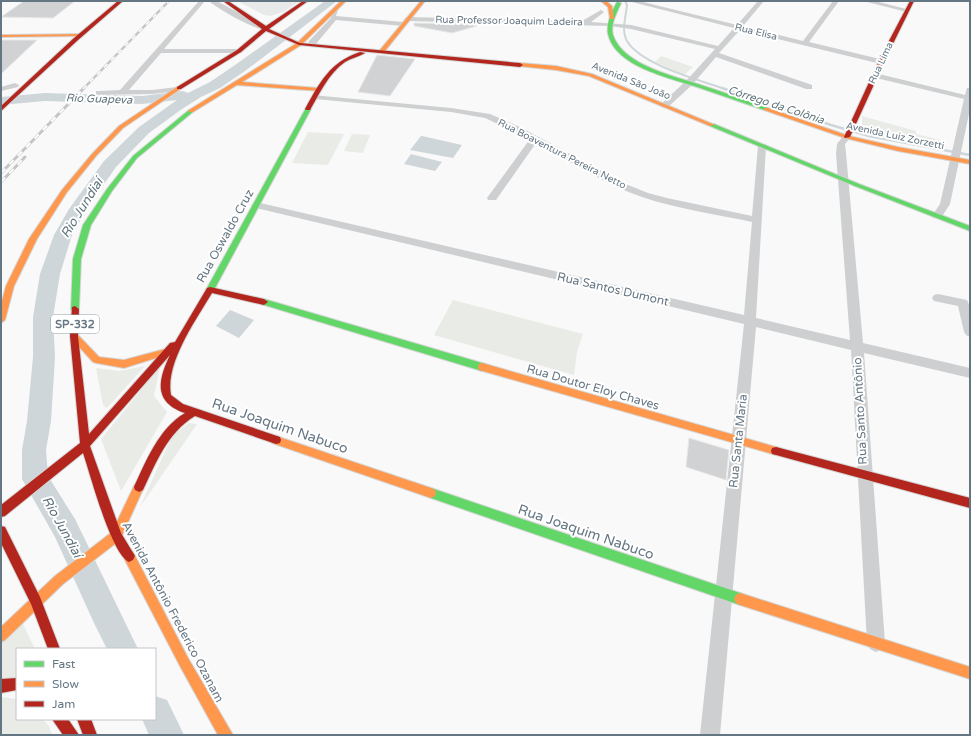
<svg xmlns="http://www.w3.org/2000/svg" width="971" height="736" viewBox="0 0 971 736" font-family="'Varela Round',sans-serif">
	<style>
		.built { fill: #e8e9e9 }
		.green { fill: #e8ebe6 }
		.water { fill: #ced6d9 }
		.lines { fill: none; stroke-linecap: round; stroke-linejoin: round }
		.stream-far1 { stroke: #ced6d9; stroke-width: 2 }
		.stream { stroke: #ced6d9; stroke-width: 2.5 }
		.river { fill: #ced6d9; fill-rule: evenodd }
		.building { fill: #d0d2d3; stroke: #e8e8e8 }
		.fast-casing { stroke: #d5d6d7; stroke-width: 2 }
		.slow-casing { stroke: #d5d6d7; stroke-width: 2 }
		.jam-casing { stroke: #d5d6d7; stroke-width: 2 }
		.street { fill: #cecfd0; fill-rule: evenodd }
		.fast { fill: #63d668; fill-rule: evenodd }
		.slow { fill: #ff974d; fill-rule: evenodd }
		.jam { fill: #b3261e; fill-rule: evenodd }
		.rail-far1-casing { stroke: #c3c5c6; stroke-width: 2.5 }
		.rail-casing { stroke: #c3c5c6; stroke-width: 3 }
		.rail-far1 { stroke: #fff; stroke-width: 1.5; stroke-dasharray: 5; stroke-linecap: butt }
		.rail { stroke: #fff; stroke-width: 2; stroke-dasharray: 6; stroke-linecap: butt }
		.labels { text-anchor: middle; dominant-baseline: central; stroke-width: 4; stroke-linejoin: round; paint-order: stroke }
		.far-street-label { font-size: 10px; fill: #657683; stroke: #fff }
		.far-water-label { font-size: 11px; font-style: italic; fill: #60757c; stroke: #fff }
		.shield { fill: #fff; stroke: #939fa8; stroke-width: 1 }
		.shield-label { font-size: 11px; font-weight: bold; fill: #657683 }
		.street-label { font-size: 12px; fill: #657683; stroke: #fff }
		.water-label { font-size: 13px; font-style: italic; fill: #60757c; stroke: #fff }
		.near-street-label { font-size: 14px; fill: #657683; stroke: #fff }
	</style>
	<rect width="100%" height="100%" fill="#f9f9f9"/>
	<polygon class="built" points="237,1 300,1 283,12 270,16 264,15"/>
	<g class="green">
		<polygon points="661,56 693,67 684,75 655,62"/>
		<polygon points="862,116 916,131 916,134 941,140 943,147 862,129"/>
		<polygon points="308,132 344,134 328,165 292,163"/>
		<polygon points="352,134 370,135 363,153 344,151"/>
		<polygon points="453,300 583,334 577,352 574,375 434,335"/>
		<polygon points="145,366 107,408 103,405 96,368 119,371"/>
		<polygon points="160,367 154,396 167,412 121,491 101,439"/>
		<polygon points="189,423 197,424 140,507 172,436"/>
		<polygon points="21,620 35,649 17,649 17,680 1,681 1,641"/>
		<polygon points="1,697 17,699 17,719 42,719 49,726 52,735 1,735"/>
	</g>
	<g class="water">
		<polygon points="421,136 422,136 462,145 453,158 410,150"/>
		<polygon points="411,154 442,162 435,171 404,164"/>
		<polygon points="230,310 254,320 239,338 216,326"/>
	</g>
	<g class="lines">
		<path class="stream-far1" d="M625 1 627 5C626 16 621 31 627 41 641 65 700 80 725 89"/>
		<polyline class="stream" points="722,88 831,125 869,136 970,155"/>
		<g class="river">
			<polygon points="325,1 337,1 245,71 220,88 201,97 182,109 149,133 116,167 86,210 72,235 60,274 53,317 55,357 51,421 46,450 48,476 75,519 138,649 107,649 94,623 55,537 22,479 22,450 27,421 33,357 33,317 40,274 54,235 69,209 104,161 139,127 177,100 142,104 45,101 1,105 1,97 45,93 142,96 183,91 188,93 210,82 235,65"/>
			<polygon points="155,696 167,700 184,735 149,735 142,719 155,719"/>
		</g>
	</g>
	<g class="building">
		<polygon points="24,1 75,1 53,18 1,17"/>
		<polygon points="414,23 469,24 477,26 452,33 414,26"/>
		<polygon points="1,40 37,40 1,74"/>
		<polygon points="377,55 415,59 390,96 358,92"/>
		<polygon points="689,438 729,450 726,480 686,467"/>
	</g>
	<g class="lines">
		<defs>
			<g id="fast">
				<path d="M617 2 621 3C617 13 610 24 613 35 623 66 678 77 704 86 726 93 747 101 768 108V110H764C743 103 721 95 700 88 672 78 616 68 608 34 606 23 612 11 617 2Z"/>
				<polygon points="306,108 311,109 214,290 210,293 207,292 206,290"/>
				<polygon points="189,110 194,111 137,158 112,191 91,225 81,259 79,309 75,312 72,311 71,309 73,259 83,225 107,189 133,156"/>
				<polygon points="710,124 714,124 859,184 970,226 970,231 855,186 710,126"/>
				<polygon points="264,299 482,363 485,364 486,367 485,370 482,371 261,304 260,302 261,300"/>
				<polygon points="431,488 740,593 744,595 746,599 744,603 740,605 431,498 427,496 426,493 427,490"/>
			</g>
			<g id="slow">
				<polygon points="341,1 346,1 301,45 242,82 318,88 320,89 320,91 237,85 193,112 189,112 189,110 297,43"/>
				<polygon points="421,1 425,1 384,52 380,52 380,50"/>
				<polygon points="601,1 606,1 612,6 614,19 610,19 608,7"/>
				<polygon points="83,34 83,35 81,36 1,37 1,35"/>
				<polygon points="520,63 556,66 592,74 715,125 710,126 589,76 556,70 518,66 517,65"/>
				<polygon points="177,87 182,88 123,128 96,156 67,192 37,239 14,286 5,320 1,323 1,305 6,286 29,239 62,190 92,154 119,126"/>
				<polygon points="764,108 768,108 849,136 898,147 970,160 970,164 898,151 845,138 764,110"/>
				<polygon points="74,333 77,334 99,357 124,360 169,348 173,351 172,353 124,368 96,363 93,362 71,338 70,336 71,334"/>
				<polygon points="482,363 776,447 780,448 781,451 780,454 776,455 479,370 478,367 479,364"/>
				<polygon points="276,436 431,488 435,490 436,493 435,496 431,498 272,443 271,440 272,437"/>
				<polygon points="139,482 143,484 144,487 120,540 63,584 5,640 1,642 1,627 55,576 112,532 135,484"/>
				<polygon points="129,550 133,552 188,658 233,735 218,735 180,666 125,560 123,556 125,552"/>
				<polygon points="740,593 970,667 970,679 740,605 736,603 734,599 736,595"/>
			</g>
			<g id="jam">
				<polygon points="118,1 123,1 78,40 1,111 1,106 74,38"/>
				<polygon points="223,1 228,1 266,26 303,1 308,1 269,29 300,43 520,63 523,65 520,67 299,45 266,31 241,52 181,89 177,89 177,87 237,50 262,29"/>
				<polygon points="910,1 914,1 887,56 850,137 845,138 844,137 881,56"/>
				<path d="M360 52 365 53C359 57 351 58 345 62 328 74 320 93 310 110H306L305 109C320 82 330 62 360 52Z"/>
				<path d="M210 287 264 299 268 302 264 305 212 293C196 320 165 363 171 395L183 404 280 437 281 440 280 443 276 444 195 416C167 433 156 463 143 490L139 492 135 490 134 487C146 461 159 428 185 413 153 402 158 380 170 355L90 446 121 533 135 556 133 560 129 562C111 554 90 473 83 453L5 516 1 517V505L80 443 70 336 72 307 75 306 79 309 78 336 89 434 170 343 175 342 207 288Z"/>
				<polygon points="776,447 970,498 970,508 776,455 772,454 771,451 772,448"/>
				<polygon points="1,526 5,527 40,597 60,649 48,649 31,604 1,543"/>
				<polygon points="17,678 17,690 1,693 1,679"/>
				<polygon points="52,719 68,719 79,735 63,735"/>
				<polygon points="77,719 91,719 97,735 83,735"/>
			</g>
		</defs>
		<use href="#fast" class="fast-casing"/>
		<use href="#slow" class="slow-casing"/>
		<use href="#jam" class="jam-casing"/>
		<g class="street">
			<polygon points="199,1 205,1 164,49 242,49 242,53 161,53 129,90 152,90 177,87 181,89 180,91 152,94 96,95 96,91 99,91 120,90"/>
			<path d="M209 1H217L268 29C261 34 216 8 209 1Z"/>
			<polygon points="628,1 639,1 737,25 758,1 764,1 743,26 803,41 833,1 839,1 809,42 884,60 885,62 881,64 740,30 719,53 812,85 812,89 806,89 716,57 692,85 667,108 664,108 660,106 661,104 686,81 715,49 631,29 610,26 407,21 404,19 407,17 582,21 601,10 604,12 603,13 591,22 631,25 718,46 734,28"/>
			<polygon points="863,1 875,1 910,10 907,12"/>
			<polygon points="335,8 338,10 336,16 403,22 406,24 403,26 336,20 315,45 309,45 309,41 331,18 332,10"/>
			<polygon points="872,73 875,73 965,95 967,88 970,88 970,109 950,204 941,218 933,218 932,216 940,204 964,99 872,77"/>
			<polygon points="15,83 19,85 18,87 1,91 1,87"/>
			<path d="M312 95 451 108 490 114 520 127 628 185 648 193 667 198 752 216 758 146 759 144H765L766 146 756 318 850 340 836 153 837 144 844 135H850L851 137 845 144 846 153 863 343 970 368V378L864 353 885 643 882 649 876 652 870 649 867 643 851 350 756 327 720 735H700L744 324 256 208 251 205 256 202 744 315 752 222C715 214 677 209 642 197 606 185 570 161 536 143L496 200H488L487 198 530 139 485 118 451 112 315 99H312Z"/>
			<polygon points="938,294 967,300 970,307 970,337 966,335 964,332 958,306 934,301 932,298 934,295"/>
		</g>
		<use href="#fast" class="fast"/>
		<use href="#slow" class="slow"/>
		<use href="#jam" class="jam"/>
		<defs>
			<polyline id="rail-far1" points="83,89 169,1"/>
			<g id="rail">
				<polyline points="1,173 84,88"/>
				<polyline points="1,182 25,157"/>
			</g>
		</defs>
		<use href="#rail-far1" class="rail-far1-casing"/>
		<use href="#rail" class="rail-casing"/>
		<use href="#rail-far1" class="rail-far1"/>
		<use href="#rail" class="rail"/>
	</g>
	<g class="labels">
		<g class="far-street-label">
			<text transform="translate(509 21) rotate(1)">Rua Professor Joaquim Ladeira</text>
			<text transform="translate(756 32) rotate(14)">Rua Elisa</text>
			<text transform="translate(881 63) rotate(-65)">Rua Lima</text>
			<text transform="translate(631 81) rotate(22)">Avenida São João</text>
			<text transform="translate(895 136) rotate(12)">Avenida Luiz Zorzetti</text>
			<text transform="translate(562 154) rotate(27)">Rua Boaventura Pereira Netto</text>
		</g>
		<g class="far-water-label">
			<text transform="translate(99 99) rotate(2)">Rio Guapeva</text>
			<text transform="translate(776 105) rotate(18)">Córrego da Colônia</text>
		</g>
		<rect class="shield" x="51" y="315" width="48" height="18" rx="3"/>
		<g class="shield-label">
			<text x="75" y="324">SP-332</text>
		</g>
		<g class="street-label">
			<text transform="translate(225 236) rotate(-61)">Rua Oswaldo Cruz</text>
			<text transform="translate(613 289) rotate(13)">Rua Santos Dumont</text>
			<text transform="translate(593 387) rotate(16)">Rua Doutor Eloy Chaves</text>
			<text transform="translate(860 411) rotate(-93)">Rua Santo Antônio</text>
			<text transform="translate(738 441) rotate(-84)">Rua Santa Maria</text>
			<text transform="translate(173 612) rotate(62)">Avenida Antônio Frederico Ozanam</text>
		</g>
		<g class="water-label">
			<text transform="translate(82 208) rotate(-58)">Rio Jundiaí</text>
			<text transform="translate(62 527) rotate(61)">Rio Jundiaí</text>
		</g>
		<g class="near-street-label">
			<text transform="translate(280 426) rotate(19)">Rua Joaquim Nabuco</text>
			<text transform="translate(586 532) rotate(19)">Rua Joaquim Nabuco</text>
		</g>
	</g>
	<rect width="971" height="736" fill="none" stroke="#657683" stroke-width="4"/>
	<rect x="16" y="648" width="140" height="72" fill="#ffffff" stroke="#c1c8cd"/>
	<rect x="24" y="661" width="20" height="6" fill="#63d668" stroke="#c1c8cd"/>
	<text x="52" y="668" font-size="12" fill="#657683">Fast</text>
	<rect x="24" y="681" width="20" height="6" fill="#ff974d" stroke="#c1c8cd"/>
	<text x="52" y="688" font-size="12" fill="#657683">Slow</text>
	<rect x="24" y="701" width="20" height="6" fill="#b3261e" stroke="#c1c8cd"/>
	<text x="52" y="708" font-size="12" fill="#657683">Jam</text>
</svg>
